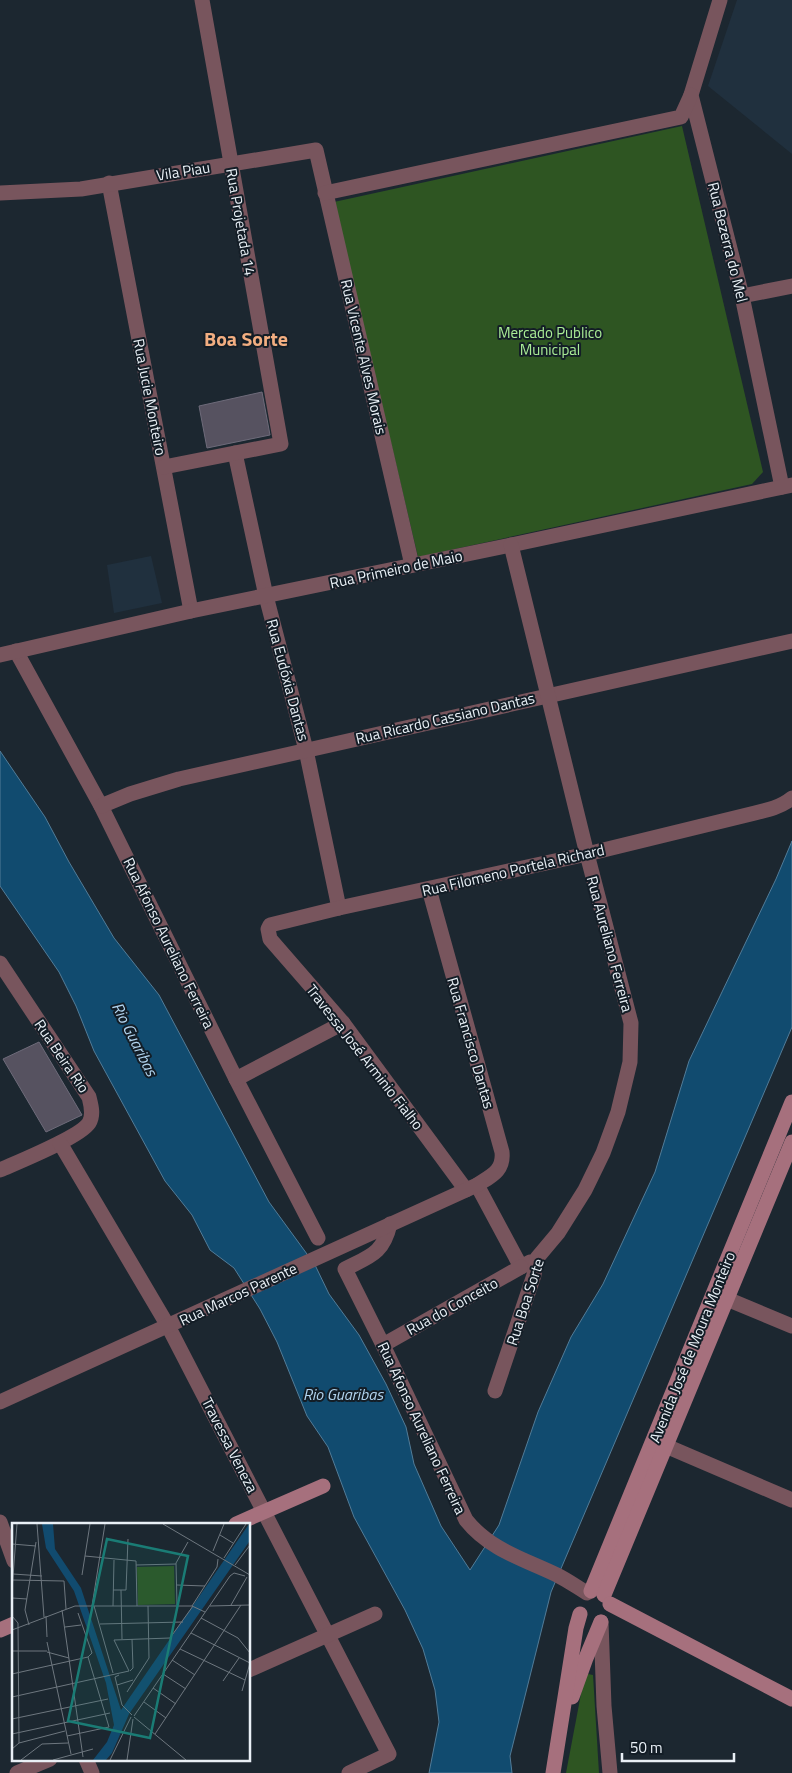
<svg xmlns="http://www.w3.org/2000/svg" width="792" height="1773" viewBox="0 0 792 1773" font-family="'Titillium Web',sans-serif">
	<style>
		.built { fill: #20303e }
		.green { fill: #2e5522 }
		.water { fill: #114b6f; stroke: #527c98 }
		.building { fill: #565260; stroke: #6e6b7a }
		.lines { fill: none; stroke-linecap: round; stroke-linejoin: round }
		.street { stroke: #78555d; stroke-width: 15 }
		.secondary { stroke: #a6707d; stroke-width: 15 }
		.labels { text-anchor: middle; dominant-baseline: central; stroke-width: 4; stroke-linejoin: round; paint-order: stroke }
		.street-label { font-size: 15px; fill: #e9f0f6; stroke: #131d26 }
		.park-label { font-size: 15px; fill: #aaed96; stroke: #131d26 }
		.water-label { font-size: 16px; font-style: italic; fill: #b1d4ef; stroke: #131d26 }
		.district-label { font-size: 20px; font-weight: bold; fill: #f2ae81; stroke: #131d26 }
		.inset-road { fill: none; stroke: #6e777f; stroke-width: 1 }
		.view { fill: #1a7c75; fill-opacity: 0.15; stroke: #1a7c75; stroke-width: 2.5 }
		.inset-edge { fill: none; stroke: #e9f0f6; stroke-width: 2.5 }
	</style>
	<rect width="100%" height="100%" fill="#1c2730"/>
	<g class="built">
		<polygon points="737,0 792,0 792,154 708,86"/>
		<polygon points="151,556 162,603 114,613 107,565"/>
	</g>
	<g class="green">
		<polygon points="682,126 763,472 752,484 418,557 334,202"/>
		<polygon points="588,1674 593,1675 599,1773 566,1773 584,1678"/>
	</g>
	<polygon class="water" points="0,751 45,817 69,862 114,938 159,995 269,1202 315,1265 329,1294 359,1335 386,1384 406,1427 414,1464 441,1526 470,1570 499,1525 538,1412 571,1337 603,1284 655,1172 689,1061 776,879 792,841 792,1027 551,1592 510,1756 512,1773 429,1773 439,1722 435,1690 423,1649 405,1610 354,1517 328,1447 307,1416 277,1342 260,1309 234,1268 210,1250 192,1215 165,1181 94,1051 76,1006 59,972 0,886"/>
	<g class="building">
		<polygon points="262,392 270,435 207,448 199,406"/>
		<polygon points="39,1042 82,1115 46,1132 3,1059"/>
	</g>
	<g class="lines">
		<g class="street">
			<polyline points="720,0 691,95 742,296 782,487"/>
			<polyline points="109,183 191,611"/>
			<polyline points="0,193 81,189 316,150 412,565"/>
			<polyline points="325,193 681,117 691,95"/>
			<polyline points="742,296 792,286"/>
			<polyline points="235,453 266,596 306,750 339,908"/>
			<polyline points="164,467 281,444 202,0"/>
			<polyline points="16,651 101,806 236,1079 318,1238"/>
			<polyline points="0,655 191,611 511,545 792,485"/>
			<polyline points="101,806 130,794 179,779 792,641"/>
			<path d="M0 963 89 1097C91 1105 94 1115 89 1123 80 1137 18 1162 0 1170"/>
			<polyline points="236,1079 343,1023"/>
			<polyline points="60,1143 168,1326 389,1754 349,1773"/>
			<polyline points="477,1185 521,1267 530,1262"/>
			<path d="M466 1190 343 1023 270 939 268 929 270 925 339 908 587 854 755 813C768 810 781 807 792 798"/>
			<path d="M390 1224C383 1254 370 1256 345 1269L383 1345 466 1520C490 1550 524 1559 557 1575 567 1580 577 1587 587 1593"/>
			<polyline points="727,1299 792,1326"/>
			<polyline points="383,1345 521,1267"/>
			<polyline points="495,1391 534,1275 537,1258 558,1233 585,1190 603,1153 618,1112 630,1062 631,1023 587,854 511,545"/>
			<path d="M0 1402 477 1185C491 1176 504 1171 502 1152L429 889"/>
			<polyline points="666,1446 792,1500"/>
			<polyline points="0,1522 14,1561"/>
			<polyline points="601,1622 604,1706 610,1773"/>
			<polyline points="249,1670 375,1614"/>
			<polyline points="86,1759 92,1773"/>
			<polyline points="17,1773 50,1759"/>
		</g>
		<g class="secondary">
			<polyline points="236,1524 323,1486"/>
			<polyline points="591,1591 792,1102"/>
			<polyline points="604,1595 792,1142"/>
			<polyline points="610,1604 792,1699"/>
			<polyline points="0,1630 14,1624"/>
			<polyline points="572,1697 586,1658 601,1622"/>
			<polyline points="553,1773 576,1628 580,1614"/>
		</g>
	</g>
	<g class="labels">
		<g class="street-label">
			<text transform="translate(183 171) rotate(-9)">Vila Piau</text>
			<text transform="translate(241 222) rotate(80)">Rua Projetada 14</text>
			<text transform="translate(728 242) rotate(76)">Rua Bezerra do Mel</text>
			<text transform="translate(364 357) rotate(77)">Rua Vicente Alves Morais</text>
			<text transform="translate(150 397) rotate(79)">Rua Jucie Monteiro</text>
			<text transform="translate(396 569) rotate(-12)">Rua Primeiro de Maio</text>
			<text transform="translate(288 680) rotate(75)">Rua Eudóxia Dantas</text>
			<text transform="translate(445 718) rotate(-13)">Rua Ricardo Cassiano Dantas</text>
			<text transform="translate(513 870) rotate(-13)">Rua Filomeno Portela Richard</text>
			<text transform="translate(169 943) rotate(64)">Rua Afonso Aureliano Ferreira</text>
			<text transform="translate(610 944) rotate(75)">Rua Aureliano Ferreira</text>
			<text transform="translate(471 1043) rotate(74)">Rua Francisco Dantas</text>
			<text transform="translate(62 1056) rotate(56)">Rua Beira Rio</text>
			<text transform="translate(365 1057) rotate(52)">Travessa José Arminio Fialho</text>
			<text transform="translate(238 1294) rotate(-25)">Rua Marcos Parente</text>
			<text transform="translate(525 1302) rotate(-72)">Rua Boa Sorte</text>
			<text transform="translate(452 1306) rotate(-29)">Rua do Conceito</text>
			<text transform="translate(692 1347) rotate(-68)">Avenida José de Moura Monteiro</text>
			<text transform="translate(422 1428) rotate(65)">Rua Afonso Aureliano Ferreira</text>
			<text transform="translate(230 1445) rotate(63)">Travessa Veneza</text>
		</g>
		<g class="park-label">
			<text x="550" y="332">Mercado Publico<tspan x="550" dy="17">Municipal</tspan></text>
		</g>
		<g class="water-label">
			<text transform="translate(135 1039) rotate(63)">Rio Guaribas</text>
			<text x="343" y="1394">Rio Guaribas</text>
		</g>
		<g class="district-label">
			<text x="246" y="338">Boa Sorte</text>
		</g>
	</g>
	<g transform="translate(12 1523)">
		<rect width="238" height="238" fill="#1c2730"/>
		<path d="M162 43 163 81 126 82 125 44Z" fill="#2e5522"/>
		<path d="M30 1H41L43 26 69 65 109 187 237 1V19L117 191 100 230 94 237H81L95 219 102 202 94 160 62 68 34 25Z" fill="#114b6f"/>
		<path class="inset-road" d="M25 1 32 94M151 1 238 52M208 12 221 20M0 21 24 23M201 28 212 1M73 33 124 38 125 83M212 35 234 1M124 42 164 41M223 42 238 22M1 51 30 53M70 52 78 1M1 57 52 58 54 86M165 62 193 63M0 67 5 1M101 67H114L116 16M109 67 110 116M0 75 15 76M165 82 164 40 176 19M219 82 235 54M80 83 93 1M82 83 101 150M101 83 102 37M198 83 238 82M50 87 71 234M193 89 180 83 205 44 206 36M66 90 80 130 76 134M0 93 6 100 7 220M34 93 35 114M189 95 226 115 238 130M88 101 171 99M17 102 13 87 24 19M53 104 69 102M0 107 63 83H180M179 110 238 140M35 119 59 231M168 126 233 157M0 128H35M35 129 57 135M160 137 183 152M117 148 102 117 158 115 181 83M118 148 121 145 120 116M0 151 76 134M151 151 174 166M107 152 103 154 110 182 120 192M211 158 227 135M105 162 121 157M141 165 164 181M230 168 238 140M115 169 137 135 136 83M0 174 117 148M132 179 154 195M122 193 218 53 222 50 233 53M122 194 174 237M0 196 96 176M0 211 98 190M143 211 229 82M55 213 97 204 76 134M0 226 7 220 53 208M9 237 30 221 56 220M41 237 81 226M98 237 119 194M115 237 121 196"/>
		<path class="view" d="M95 16 176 33 138 215 56 198Z"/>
		<rect width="238" height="238" class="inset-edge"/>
	</g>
	<path d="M622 1753v8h112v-8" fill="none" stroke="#e9f0f6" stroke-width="2.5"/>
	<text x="630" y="1753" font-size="15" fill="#e9f0f6" stroke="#131d26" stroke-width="4" paint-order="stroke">50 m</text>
</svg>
